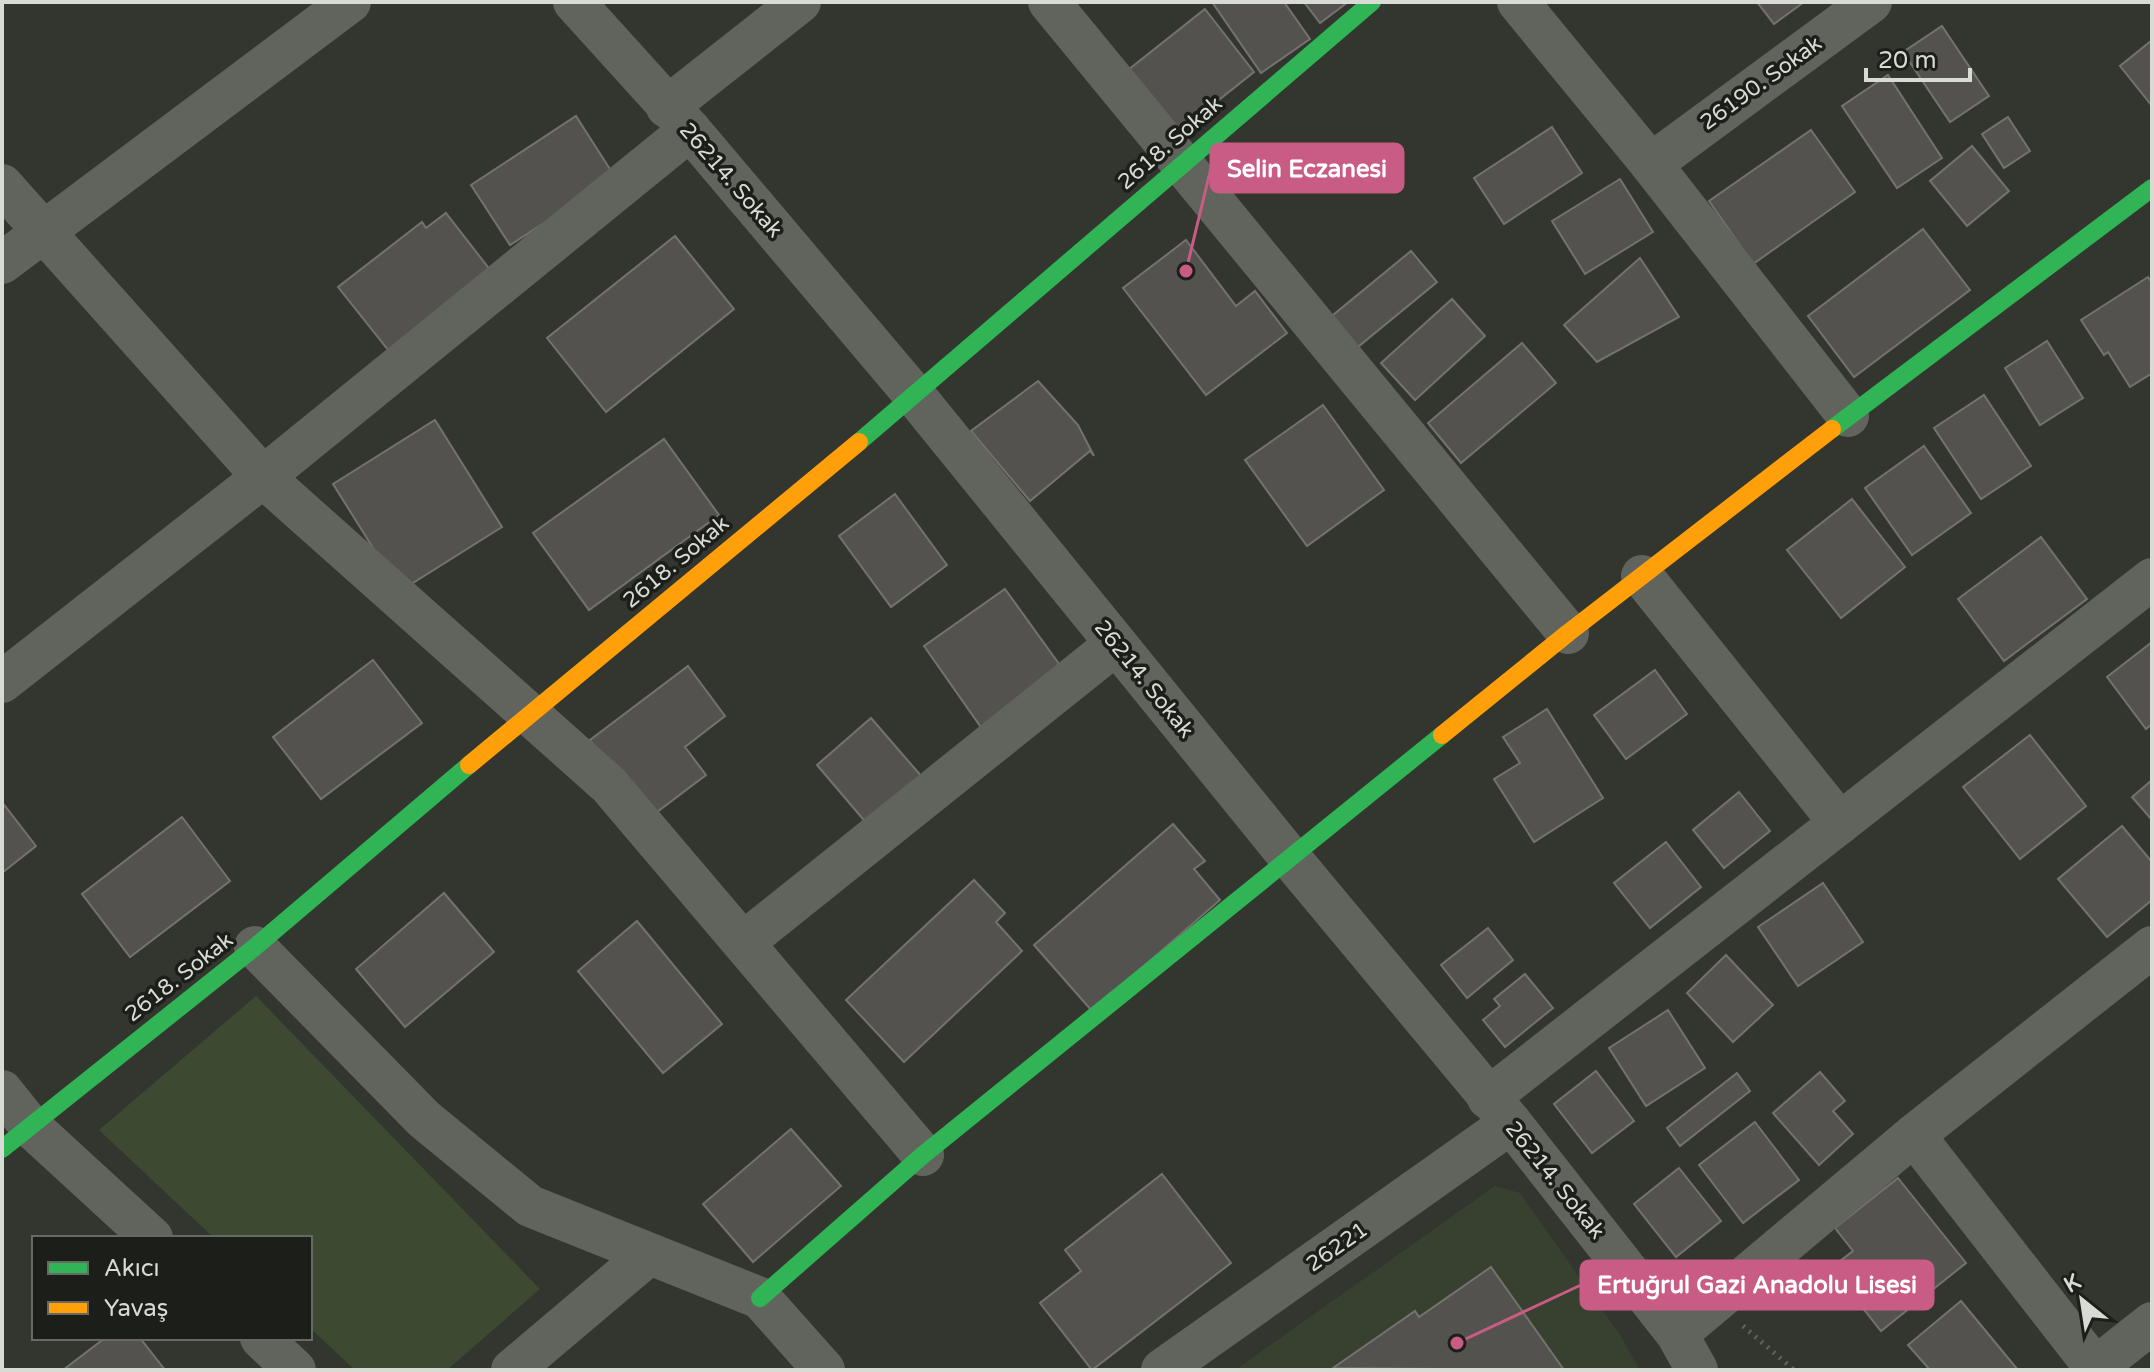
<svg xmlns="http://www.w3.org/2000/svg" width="2154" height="1372" viewBox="0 0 2154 1372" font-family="'Varela Round',sans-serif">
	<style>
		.built { fill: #384030 }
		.green { fill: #3e4932 }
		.building { fill: #53524f; stroke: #74726f; stroke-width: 2 }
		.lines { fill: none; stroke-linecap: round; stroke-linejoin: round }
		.path { stroke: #61635e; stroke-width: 5; stroke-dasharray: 2 6; stroke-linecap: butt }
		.street { stroke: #60645c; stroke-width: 42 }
		.fast { stroke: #30b455; stroke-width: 18 }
		.slow { stroke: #ff9f0a; stroke-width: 18 }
		.labels { text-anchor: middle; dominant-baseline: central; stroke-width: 7; stroke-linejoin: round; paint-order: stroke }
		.street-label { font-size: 22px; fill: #d7dbd3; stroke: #1c1f19 }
		.leader { fill: none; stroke: #c95c85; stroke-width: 3 }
		.callout-dot { fill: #c95c85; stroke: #1c1f19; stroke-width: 3 }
		.callout { fill: #c95c85; stroke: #c95c85; stroke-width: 3 }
		.callout-label { font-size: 24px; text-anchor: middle; font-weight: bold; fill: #fff }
	</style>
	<rect width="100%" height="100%" fill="#33362f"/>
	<polygon class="built" points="1495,1186 1520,1193 1620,1335 1640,1370 1235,1370"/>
	<polygon class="green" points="256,996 540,1289 447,1370 355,1370 310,1328 310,1238 214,1238 99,1130"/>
	<g class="building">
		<polygon points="1212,2 1284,2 1310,39 1261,73"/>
		<polygon points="1304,2 1348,2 1320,23"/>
		<polygon points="1757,2 1804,2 1774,24"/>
		<polygon points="1205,9 1254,72 1167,141 1118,78"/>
		<polygon points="1942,26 1989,96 1950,122 1903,52"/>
		<polygon points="2152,40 2152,106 2120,66"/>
		<polygon points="1888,75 1942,158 1897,188 1842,106"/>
		<polygon points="576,116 615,177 510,245 471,185"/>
		<polygon points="2008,117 2030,151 2004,168 1982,134"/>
		<polygon points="1552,127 1582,173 1504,224 1474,178"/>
		<polygon points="1811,130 1855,192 1753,264 1709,201"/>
		<polygon points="1972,146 2009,191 1967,226 1930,181"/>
		<polygon points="1620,179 1653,232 1585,274 1552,221"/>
		<polygon points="446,213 491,271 389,351 338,287 422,222 426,228"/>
		<polygon points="1923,229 1970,290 1854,377 1808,316"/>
		<polygon points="675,236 734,309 606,412 547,338"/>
		<polygon points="1186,240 1236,306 1255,291 1287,333 1206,395 1123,288"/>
		<polygon points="1411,251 1437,282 1353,351 1327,320"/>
		<polygon points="1640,258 1679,317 1597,362 1564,325"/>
		<polygon points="2148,277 2152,283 2152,376 2151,374 2130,387 2108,352 2104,355 2081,320"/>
		<polygon points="1452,299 1485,336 1415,400 1381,363"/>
		<polygon points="2047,341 2083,398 2040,425 2005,368"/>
		<polygon points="1522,343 1556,383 1461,463 1428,423"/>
		<polygon points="1038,381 1078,425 1094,456 1090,451 1030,501 971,431"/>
		<polygon points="1984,395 2031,466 1981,499 1934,428"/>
		<polygon points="1323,405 1384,490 1307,546 1245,460"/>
		<polygon points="435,420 502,527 400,591 333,484"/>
		<polygon points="664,439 719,515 589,610 533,533"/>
		<polygon points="1924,446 1971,513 1912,555 1865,488"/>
		<polygon points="895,494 947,565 891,607 839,536"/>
		<polygon points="1852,499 1905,567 1841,618 1787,550"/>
		<polygon points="2041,537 2087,599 2004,661 1958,599"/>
		<polygon points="1005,589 1067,675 985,733 924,646"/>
		<polygon points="2152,642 2152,724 2146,729 2107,677"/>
		<polygon points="373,660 422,723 321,799 273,737"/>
		<polygon points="688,666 725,716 685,747 706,775 649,818 590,740"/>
		<polygon points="1655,670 1687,714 1626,759 1594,715"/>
		<polygon points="1547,709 1603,798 1534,842 1494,779 1520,763 1503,737"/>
		<polygon points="871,718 929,785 874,832 817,765"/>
		<polygon points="2030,735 2086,806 2020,859 1963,787"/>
		<polygon points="2152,780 2152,820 2132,797"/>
		<polygon points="1739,792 1770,831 1724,868 1693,830"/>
		<polygon points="2,802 36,846 2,873"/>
		<polygon points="182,817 230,881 130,957 82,894"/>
		<polygon points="1173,824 1205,861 1194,869 1220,900 1092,1011 1034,945"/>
		<polygon points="2122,826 2152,862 2152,900 2107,937 2058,879"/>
		<polygon points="1666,842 1701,887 1650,928 1614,883"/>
		<polygon points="974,880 1005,913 996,922 1022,951 904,1062 846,1000"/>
		<polygon points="1823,883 1863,942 1798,986 1758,927"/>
		<polygon points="444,893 494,952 405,1027 356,969"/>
		<polygon points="637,921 722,1024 663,1073 578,971"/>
		<polygon points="1488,928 1513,960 1467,998 1441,965"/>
		<polygon points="1726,955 1773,1005 1733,1042 1687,993"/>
		<polygon points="1525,974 1553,1008 1505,1047 1483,1020 1500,1006 1494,999"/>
		<polygon points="1668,1010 1705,1068 1646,1106 1609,1048"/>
		<polygon points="1596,1071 1634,1121 1592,1153 1554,1104"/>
		<polygon points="1820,1072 1845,1101 1833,1111 1853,1134 1819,1165 1773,1113"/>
		<polygon points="1737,1073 1750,1091 1680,1146 1667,1128"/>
		<polygon points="1755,1122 1799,1180 1743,1223 1699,1165"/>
		<polygon points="791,1129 841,1186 753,1262 703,1204"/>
		<polygon points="1679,1168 1721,1221 1676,1257 1634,1204"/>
		<polygon points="1162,1174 1231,1263 1092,1370 1040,1303 1081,1271 1065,1250"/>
		<polygon points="1898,1178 1966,1263 1881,1331 1831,1268 1853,1251 1835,1228"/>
		<polygon points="1491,1267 1564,1370 1333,1368 1415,1311 1419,1317"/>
		<polygon points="1961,1301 2018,1370 1930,1370 1908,1345"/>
		<polygon points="105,1338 140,1338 165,1370 63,1370"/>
	</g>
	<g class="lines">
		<polyline class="path" points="1743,1326 1794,1370"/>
		<g class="street">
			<polyline points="574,2 690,130 915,396 1291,859 1511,1123 1677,1334 1697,1370"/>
			<polyline points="1049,2 1568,633"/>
			<polyline points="1518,2 1651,164 1848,416"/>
			<polyline points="667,107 800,2"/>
			<polyline points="1651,164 1871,2"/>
			<polyline points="2,185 263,477 609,785 923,1155"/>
			<polyline points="2,263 350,2"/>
			<polyline points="1642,576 1840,823"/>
			<polyline points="2,682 263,477 690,130"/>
			<polyline points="744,942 1116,644"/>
			<polyline points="255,947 424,1119 530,1206 760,1298 824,1370"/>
			<polyline points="2,1091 30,1126 152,1238"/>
			<polyline points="1488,1098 2152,579"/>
			<polyline points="1914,1135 2097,1370"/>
			<polyline points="1677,1334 1914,1135 2152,947"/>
			<polyline points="261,1338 295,1370"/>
			<polyline points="2095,1368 2152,1323"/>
			<polyline points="512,1370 648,1255"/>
			<polyline points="1162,1370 1511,1123"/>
		</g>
		<g class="fast">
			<polyline points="1832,429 2152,188"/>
			<polyline points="859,442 1372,2"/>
			<polyline points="2,1149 255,947 469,765"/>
			<polyline points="760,1298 923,1155 1442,735"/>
		</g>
		<g class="slow">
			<polyline points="1442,735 1568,633 1832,429"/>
			<polyline points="469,765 859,442"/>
		</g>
	</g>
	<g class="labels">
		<g class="street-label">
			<text transform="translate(1761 83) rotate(-36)">26190. Sokak</text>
			<text transform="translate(1170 143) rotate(-41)">2618. Sokak</text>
			<text transform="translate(731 180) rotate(49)">26214. Sokak</text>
			<text transform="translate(676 562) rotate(-40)">2618. Sokak</text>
			<text transform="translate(1144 679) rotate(51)">26214. Sokak</text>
			<text transform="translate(179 977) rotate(-38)">2618. Sokak</text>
			<text transform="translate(1555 1180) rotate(51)">26214. Sokak</text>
			<text transform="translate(1337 1247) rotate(-35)">26221</text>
		</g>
	</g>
	<path class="leader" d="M1186 271L1211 168M1457 1343L1581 1285"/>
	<g class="callout-dot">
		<circle cx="1186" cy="271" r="8"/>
		<circle cx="1457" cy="1343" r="8"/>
	</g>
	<g class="callout">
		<rect x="1211" y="144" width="192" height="48" rx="8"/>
		<rect x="1581" y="1261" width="352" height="48" rx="8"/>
	</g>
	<g class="callout-label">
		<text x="1307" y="177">Selin Eczanesi</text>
		<text x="1757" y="1293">Ertuğrul Gazi Anadolu Lisesi</text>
	</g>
	<rect width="2154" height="1372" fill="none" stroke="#d7dbd3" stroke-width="8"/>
	<rect x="32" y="1236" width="280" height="104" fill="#1c1f19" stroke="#676a63" stroke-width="2"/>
	<rect x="48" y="1262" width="40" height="12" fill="#30b455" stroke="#676a63" stroke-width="2"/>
	<text x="104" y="1276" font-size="24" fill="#d7dbd3">Akıcı</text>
	<rect x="48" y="1302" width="40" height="12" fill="#ff9f0a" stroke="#676a63" stroke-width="2"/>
	<text x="104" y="1316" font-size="24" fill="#d7dbd3">Yavaş</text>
	<g transform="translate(2082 1300) rotate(330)" stroke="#1c1f19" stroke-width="6" paint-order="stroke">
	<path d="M0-6L14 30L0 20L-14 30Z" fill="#d7dbd3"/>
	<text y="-12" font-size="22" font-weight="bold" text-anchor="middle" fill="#d7dbd3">K</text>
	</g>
	<path d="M1866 68v12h104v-12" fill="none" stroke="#d7dbd3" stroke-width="4"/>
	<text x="1878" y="68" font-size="24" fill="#d7dbd3" stroke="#1c1f19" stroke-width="6" paint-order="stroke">20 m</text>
</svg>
